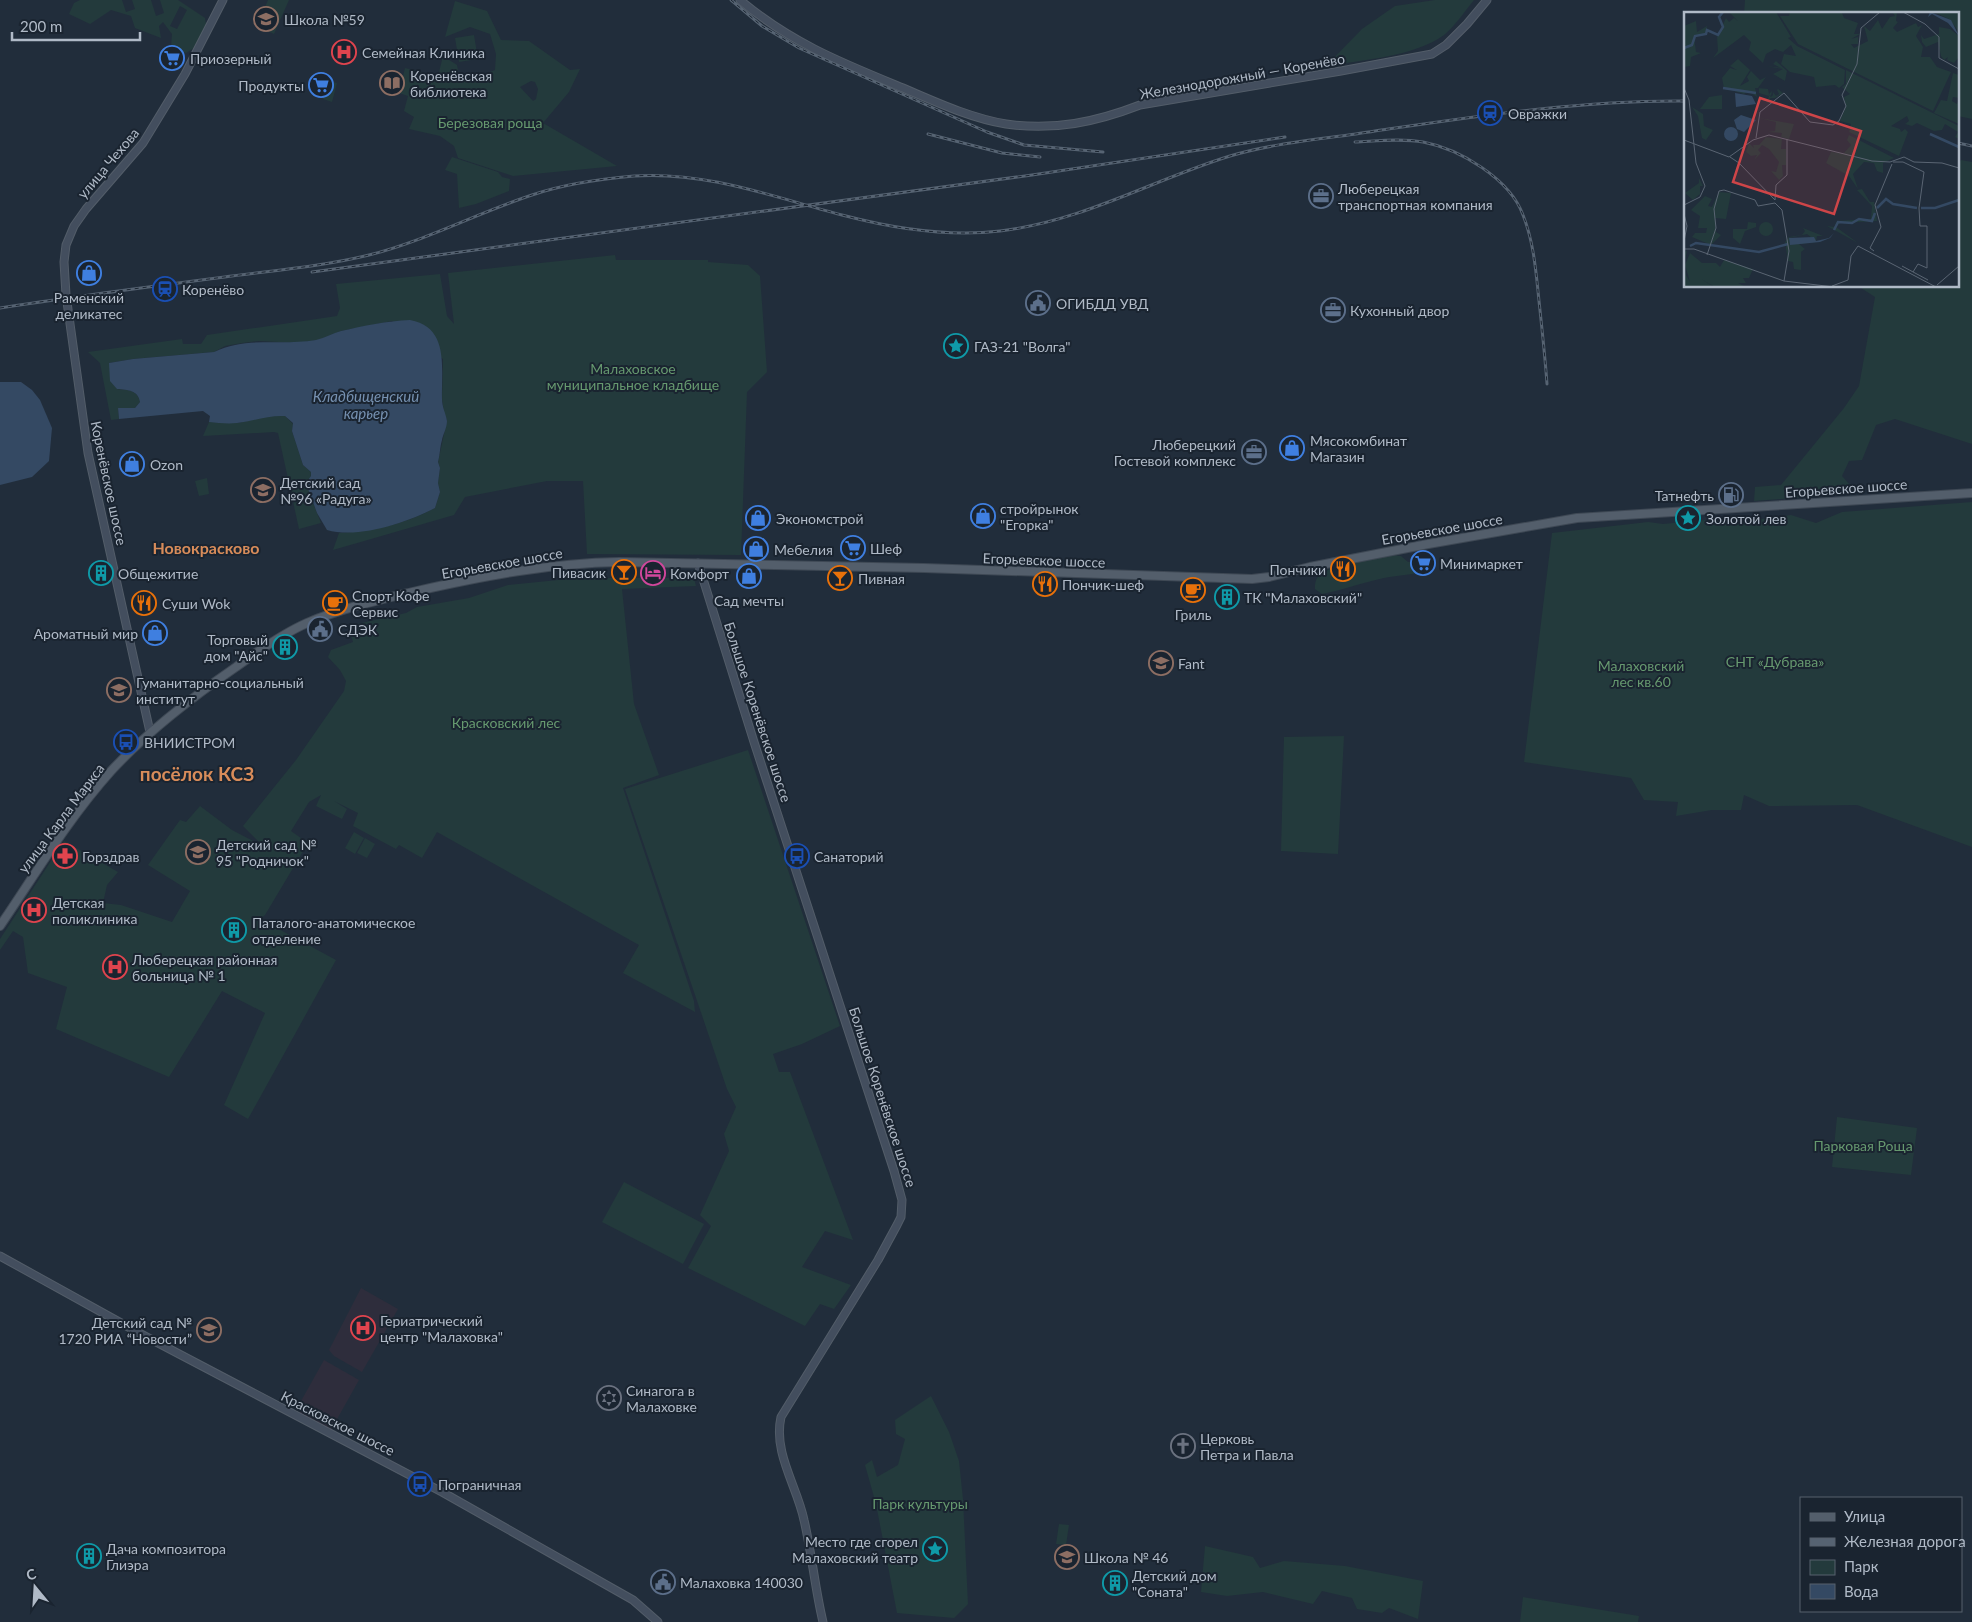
<svg xmlns="http://www.w3.org/2000/svg" width="1972" height="1622" viewBox="0 0 1972 1622" font-family="Lato,sans-serif">
	<style>
		.medical { fill: #2e2d3c }
		.green { fill: #233a3c; fill-rule: evenodd }
		.water { fill: #344963 }
		.lines { fill: none; stroke-linecap: round; stroke-linejoin: round }
		.secondary-casing { stroke: #535d69; stroke-width: 9 }
		.primary-casing { stroke: #3e4854; stroke-width: 10 }
		.secondary { stroke: #434e5e; stroke-width: 7 }
		.primary { stroke: #535e6b; stroke-width: 8 }
		.rail-casing { stroke: #566372; stroke-width: 3 }
		.rail { stroke: #1a2430; stroke-width: 1; stroke-dasharray: 4; stroke-linecap: butt }
		.labels { text-anchor: middle; dominant-baseline: central; stroke-width: 4; stroke-linejoin: round; paint-order: stroke }
		.poi-label { font-size: 14px; fill: #b0bac7; stroke: #1a2430; text-anchor: start }
		.street-label { font-size: 14px; fill: #b0bac7; stroke: #1a2430 }
		.park-label { font-size: 14px; fill: #66996f; stroke: #1a2430 }
		.water-label { font-size: 15px; font-style: italic; fill: #7691b1; stroke: #1a2430 }
		.quarter-label { font-size: 16px; font-weight: bold; fill: #d88c5a; stroke: #1a2430 }
		.district-label { font-size: 19px; font-weight: bold; fill: #d88c5a; stroke: #1a2430 }
		.inset-river { fill: none; stroke: #344963; stroke-width: 2.5 }
		.inset-road { fill: none; stroke: #5a6573; stroke-width: 1 }
		.view { fill: #ce4548; fill-opacity: 0.15; stroke: #ce4548; stroke-width: 2.5 }
		.inset-edge { fill: none; stroke: #b0bac7; stroke-width: 2.5 }
	</style>
	<rect width="100%" height="100%" fill="#212d3b"/>
	<g class="medical">
		<polygon points="361,1288 398,1309 362,1372 334,1356 329,1350"/>
		<polygon points="324,1360 359,1380 331,1430 300,1413 301,1401"/>
	</g>
	<g class="green">
		<path d="M80 0H122L126 12 135 9 132 0H151L156 16 164 13 160 0H178L205 18 207 30 194 48 186 53 171 47 172 34 163 22 159 26 161 38 135 28 131 16 111 10 90 24 69 14 74 3ZM180 6 187 10 177 29 170 26Z"/>
		<polygon points="268,0 289,0 274,34 257,26"/>
		<path d="M1435 0H1474C1465 11 1455 26 1444 35 1413 57 1362 60 1326 66L1362 29 1395 6Z"/>
		<polygon points="1745,0 1972,0 1972,119 1958,116 1958,14 1744,14"/>
		<path d="M455 1 487 11 501 40 529 41 570 70 580 69 569 92 543 123 617 166 513 176 458 158 454 146 440 136 409 129 414 117 404 111 408 96 399 93 405 68 438 76 443 56 457 65 460 81 477 77 495 70 496 54 490 34 470 27 445 37ZM531 81 535 82 538 89 536 99 533 101 520 87Z"/>
		<polygon points="474,35 478,59 459,62 455,38"/>
		<polygon points="328,81 337,83 332,102 323,99"/>
		<polygon points="452,157 498,172 502,177 510,179 509,191 476,204 459,208 457,174 445,170"/>
		<polygon points="1961,160 1972,162 1972,444 1895,419 1876,425 1862,460 1849,461 1842,476 1851,486 1858,486 1859,493 1754,501 1755,487 1781,485 1844,408 1859,386 1875,297 1858,286 1958,286 1958,165"/>
		<path d="M615 255 616 260H708V262L748 265 760 276 767 372 747 392 741 555 587 554 583 481H547L465 497 454 515 333 550 339 533C372 531 405 524 435 508L440 492 438 483 440 468 438 462 447 420 444 413 442 399 443 359 392 321 341 331 318 340 298 343 259 341 242 343 225 346 214 352 133 359 109 363 117 389C128 390 138 390 140 402L135 408H118L119 419 111 420 100 363 88 352 182 339 183 344H201L207 335 337 316 340 308 336 284 440 274 447 316 454 324 448 273Z"/>
		<polygon points="273,415 285,416 293,424 292,431 303,465 311,472 310,495 321,523 299,529 278,433 274,432 203,436 209,422 238,423"/>
		<polygon points="207,478 209,494 199,496 195,481"/>
		<polygon points="1972,502 1972,847 1857,805 1769,806 1744,795 1741,810 1712,810 1676,816 1678,802 1644,800 1631,778 1524,762 1552,533 1648,522 1663,524 1715,519 1717,525 1791,515 1816,523 1842,512"/>
		<path d="M1392 555 1401 556 1408 562H1426L1429 566 1428 570C1414 575 1399 575 1384 578 1364 582 1343 590 1322 594L1315 589C1315 584 1315 579 1320 575 1327 566 1378 558 1392 555Z"/>
		<polygon points="578,578 694,578 696,586 622,589 634,704 659,775 623,788 694,1001 695,1012 623,973 639,945 437,832 422,858 399,845 396,849 353,826 358,813 334,801 347,809 342,819 316,806 321,795 309,802 291,831 308,843 265,915 260,919 336,960 248,1119 224,1105 265,1013 222,991 169,1077 56,1029 67,987 28,973 23,937 13,931 0,950 0,939 64,841 118,872 107,885 103,903 121,905 172,922 190,891 148,865 180,820 186,822 200,806 232,830 263,846 243,826 296,760 344,691 346,681 340,670 328,657 331,650 353,642 348,626 406,613 417,607 469,598 508,585"/>
		<polygon points="1344,736 1338,854 1281,851 1284,737"/>
		<polygon points="748,750 840,1026 802,1044 773,1054 779,1072 790,1072 853,1240 825,1231 802,1267 851,1285 834,1309 820,1304 805,1326 688,1268 711,1226 700,1215 729,1151 724,1134 736,1107 727,1089 625,789"/>
		<polygon points="354,832 364,838 355,854 345,848"/>
		<polygon points="365,838 375,844 367,858 357,853"/>
		<polygon points="1837,1117 1917,1128 1911,1175 1832,1167"/>
		<polygon points="624,1182 704,1224 683,1264 602,1222"/>
		<polygon points="931,1396 949,1432 959,1461 963,1499 968,1604 954,1618 897,1613 876,1504 865,1465 872,1460 877,1477 898,1465 905,1439 896,1434 895,1420"/>
		<polygon points="1059,1524 1069,1525 1066,1545 1056,1544"/>
		<polygon points="1205,1546 1253,1557 1260,1568 1284,1561 1345,1566 1423,1581 1418,1619 1389,1608 1382,1613 1357,1609 1352,1598 1322,1591 1313,1604 1263,1592 1227,1596 1201,1592"/>
		<polygon points="1523,1597 1639,1616 1638,1622 1520,1622"/>
	</g>
	<g class="water">
		<path d="M410 320C450 327 441 369 442 399 442 407 446 414 447 421 447 428 443 434 442 440 440 446 440 455 438 462L440 468 438 483 440 492 435 508C406 523 358 539 327 530L317 513 306 483 311 476V472L303 465 292 431 293 423 285 416C269 415 254 421 237 423 228 424 218 423 209 422L210 416 203 411 119 419 118 408H135L140 402C138 390 128 390 117 389L110 381 109 363 133 359 214 352C248 336 280 346 316 340 325 338 333 333 341 331 363 326 387 321 410 320Z"/>
		<polygon points="0,382 21,382 32,390 40,400 52,428 49,461 32,477 0,485"/>
	</g>
	<g class="lines">
		<defs>
			<g id="secondary">
				<path d="M740 0C791 43 842 63 903 88 936 102 970 118 1006 124 1054 131 1096 122 1140 105L1341 71 1432 54 1446 45 1467 24 1487 0"/>
				<path d="M698 563 754 742 894 1171 902 1200 901 1217 897 1225 878 1260 781 1417C773 1453 797 1486 804 1520 812 1554 815 1589 823 1622"/>
				<polyline points="150,732 88,453 66,295 64,262 66,245 74,226 86,209 143,143 185,74 223,0"/>
				<polyline points="0,1256 141,1334 442,1492 633,1600 658,1622"/>
			</g>
			<path id="primary" d="M0 926C36 873 68 819 111 771 148 731 191 698 236 667 258 651 282 634 307 623 342 608 379 600 417 591 484 576 550 563 619 562L924 568 1252 579 1269 577 1310 567 1428 544 1577 518 1972 493"/>
		</defs>
		<use href="#secondary" class="secondary-casing"/>
		<use href="#primary" class="primary-casing"/>
		<use href="#secondary" class="secondary"/>
		<use href="#primary" class="primary"/>
		<defs>
			<g id="rail">
				<polyline points="731,0 762,26 799,48 987,132 1024,145 1103,152"/>
				<polyline points="928,134 1002,153 1040,157"/>
				<path d="M1355 142C1377 141 1401 138 1423 142 1460 149 1510 179 1523 215 1534 243 1536 272 1539 301 1542 329 1545 356 1547 384"/>
				<polyline points="1958,143 1972,146"/>
				<polyline points="312,272 1032,175 1285,137"/>
				<path d="M0 308C77 296 155 286 232 276 278 270 324 266 369 255 425 241 477 213 532 195 564 184 599 179 634 176 707 171 776 198 846 216 896 229 948 237 1000 231 1084 221 1152 180 1230 156 1277 142 1327 139 1375 131 1478 116 1582 100 1686 101"/>
			</g>
		</defs>
		<use href="#rail" class="rail-casing"/>
		<use href="#rail" class="rail"/>
	</g>
	<defs>
		<symbol id="school-ring" viewBox="-11 -11 22 22"><circle r="9.5" fill="#1a2430" stroke="#8d6e63" stroke-width="1.5"/><path d="M0-5L7-2L0 1L-7-2ZM-4 1L0 2.5L4 1V4Q0 6-4 4Z" fill="#8d6e63"/></symbol>
		<symbol id="hospital-ring" viewBox="-11 -11 22 22"><circle r="9.5" fill="#1a2430" stroke="#e0444e" stroke-width="1.5"/><path d="M-5-5h3v3.5h4V-5h3V5h-3V1.5h-4V5h-3Z" fill="#e0444e"/></symbol>
		<symbol id="supermarket-ring" viewBox="-11 -11 22 22"><circle r="9.5" fill="#1a2430" stroke="#3f7fe0" stroke-width="1.5"/><path d="M-6-5.5h2.5l.6 2H6L4.5 2H-2.5L-4.4-4H-6ZM-1.5 3.2a1.3 1.3 0 1 0 .1 0ZM3 3.2a1.3 1.3 0 1 0 .1 0Z" fill="#3f7fe0"/></symbol>
		<symbol id="library-ring" viewBox="-11 -11 22 22"><circle r="9.5" fill="#1a2430" stroke="#8d6e63" stroke-width="1.5"/><path d="M-6-4Q-3-5.5-.7-3.5V5Q-3 3-6 4ZM6-4Q3-5.5 .7-3.5V5Q3 3 6 4Z" fill="#8d6e63"/></symbol>
		<symbol id="station-ring" viewBox="-11 -11 22 22"><circle r="9.5" fill="#1a2430" stroke="#1a4fb4" stroke-width="1.5"/><path d="M-3-6H3Q5-6 5-4V2Q5 4 3 4L4.5 6H3L1.5 4h-3L-3 6H-4.5L-3 4Q-5 4-5 2V-4Q-5-6-3-6ZM-3.5-4v3h7v-3ZM-3.5 1v1.5H-2V1ZM2 1v1.5H3.5V1Z" fill="#1a4fb4"/></symbol>
		<symbol id="office-ring" viewBox="-11 -11 22 22"><circle r="9.5" fill="#1a2430" stroke="#5c6f8a" stroke-width="1.5"/><path d="M-6-3h4V-5.5h4V-3h4V5H-6ZM-1-4.5V-3h2v-1.5ZM-6 0V1H6V0Z" fill="#5c6f8a"/></symbol>
		<symbol id="shop-ring" viewBox="-11 -11 22 22"><circle r="9.5" fill="#1a2430" stroke="#3f7fe0" stroke-width="1.5"/><path d="M-5-2.5h2.3a2.7 3.5 0 0 1 5.4 0H5L5.5 6h-11ZM-1.5-2.5h3a1.5 2.3 0 0 0-3 0Z" fill="#3f7fe0"/></symbol>
		<symbol id="civic-ring" viewBox="-11 -11 22 22"><circle r="9.5" fill="#1a2430" stroke="#5c6f8a" stroke-width="1.5"/><path d="M-.6-6.5H3V-4.5H.6V-3L4-1V1h2V6H-6V1h2V-1L-.6-3ZM-1.2 2.5V6h2.4V2.5Z" fill="#5c6f8a"/></symbol>
		<symbol id="sight-ring" viewBox="-11 -11 22 22"><circle r="9.5" fill="#1a2430" stroke="#0f9aa8" stroke-width="1.5"/><path d="M0-6L1.8-2.2L6-1.7L2.9 1.2L3.7 5.4L0 3.3L-3.7 5.4L-2.9 1.2L-6-1.7L-1.8-2.2Z" fill="#0f9aa8"/></symbol>
		<symbol id="fuel-ring" viewBox="-11 -11 22 22"><circle r="9.5" fill="#1a2430" stroke="#5c6f8a" stroke-width="1.5"/><path d="M-5.5-6h7V0h2V4h1.3V-2.5L3-4.5l.8-.8L6-3V5H2.5V1h-1V6h-7ZM-4.2-4.7v3.2H.2V-4.7Z" fill="#5c6f8a"/></symbol>
		<symbol id="restaurant-ring" viewBox="-11 -11 22 22"><circle r="9.5" fill="#1a2430" stroke="#e8710a" stroke-width="1.5"/><path d="M-5-6h1v4h1v-4h1v4h1v-4h1v5L-1.5 .5V6h-2V.5L-5-1ZM5-6V6H3V1.5H1.5Q1.5-4 5-6Z" fill="#e8710a"/></symbol>
		<symbol id="bar-ring" viewBox="-11 -11 22 22"><circle r="9.5" fill="#1a2430" stroke="#e8710a" stroke-width="1.5"/><path d="M-6-5H6L.8 .8V4.5H3.5V6h-7V4.5H-.8V.8Z" fill="#e8710a"/></symbol>
		<symbol id="building-ring" viewBox="-11 -11 22 22"><circle r="9.5" fill="#1a2430" stroke="#0f9aa8" stroke-width="1.5"/><path d="M-4-6H4V6H1V3H-1V6H-4ZM-2.5-4.3h1.7v1.8h-1.7ZM.8-4.3h1.7v1.8H.8ZM-2.5-1h1.7V.8h-1.7ZM.8-1h1.7V.8H.8Z" fill="#0f9aa8"/></symbol>
		<symbol id="hotel-ring" viewBox="-11 -11 22 22"><circle r="9.5" fill="#1a2430" stroke="#d1479c" stroke-width="1.5"/><path d="M-6-4.5h1.5V1H6V5H4.5V3h-9V5H-6ZM-4 0a1.8 1.8 0 1 1 3.6 0ZM.5 0V-2.5h3Q6-2.5 6 0Z" fill="#d1479c"/></symbol>
		<symbol id="cafe-ring" viewBox="-11 -11 22 22"><circle r="9.5" fill="#1a2430" stroke="#e8710a" stroke-width="1.5"/><path d="M-5.5-4.5H6V0H3Q3 3.5 0 3.5H-2.5Q-5.5 3.5-5.5 0ZM3-3.2v2h1.7v-2ZM-6 4.5H4V6H-6Z" fill="#e8710a"/></symbol>
		<symbol id="university-ring" viewBox="-11 -11 22 22"><circle r="9.5" fill="#1a2430" stroke="#8d6e63" stroke-width="1.5"/><path d="M0-5L7-2L0 1L-7-2ZM-4 1L0 2.5L4 1V4Q0 6-4 4Z" fill="#8d6e63"/></symbol>
		<symbol id="bus-ring" viewBox="-11 -11 22 22"><circle r="9.5" fill="#1a2430" stroke="#1a4fb4" stroke-width="1.5"/><path d="M-5-6H5V4H4V6H2V4H-2V6H-4V4H-5ZM-3.5-4V0h7V-4ZM-3.5 1.2v1.5H-2V1.2ZM2 1.2v1.5H3.5V1.2Z" fill="#1a4fb4"/></symbol>
		<symbol id="pharmacy-ring" viewBox="-11 -11 22 22"><circle r="9.5" fill="#1a2430" stroke="#e0444e" stroke-width="1.5"/><path d="M-2-6h4v4h4v4h-4v4h-4v-4h-4v-4h4Z" fill="#e0444e"/></symbol>
		<symbol id="synagogue-ring" viewBox="-11 -11 22 22"><circle r="9.5" fill="#1a2430" stroke="#6b7280" stroke-width="1.5"/><path d="M0-6.5L5.6 3.2H-5.6ZM0 6.5L5.6-3.2H-5.6Z" fill="#6b7280"/></symbol>
		<symbol id="church-ring" viewBox="-11 -11 22 22"><circle r="9.5" fill="#1a2430" stroke="#6b7280" stroke-width="1.5"/><path d="M-1.2-6h2.4v3.5h3.3v2.4h-3.3V6h-2.4V-.1h-3.3v-2.4h3.3Z" fill="#6b7280"/></symbol>
	</defs>
	<g fill-rule="evenodd">
		<use href="#school-ring" x="252" y="5" width="28" height="28"/>
		<use href="#hospital-ring" x="330" y="38" width="28" height="28"/>
		<use href="#supermarket-ring" x="158" y="44" width="28" height="28"/>
		<use href="#library-ring" x="378" y="69" width="28" height="28"/>
		<use href="#supermarket-ring" x="307" y="71" width="28" height="28"/>
		<use href="#station-ring" x="1476" y="99" width="28" height="28"/>
		<use href="#office-ring" x="1307" y="182" width="28" height="28"/>
		<use href="#shop-ring" x="75" y="259" width="28" height="28"/>
		<use href="#station-ring" x="151" y="275" width="28" height="28"/>
		<use href="#civic-ring" x="1024" y="289" width="28" height="28"/>
		<use href="#office-ring" x="1319" y="296" width="28" height="28"/>
		<use href="#sight-ring" x="942" y="332" width="28" height="28"/>
		<use href="#shop-ring" x="1278" y="434" width="28" height="28"/>
		<use href="#office-ring" x="1240" y="438" width="28" height="28"/>
		<use href="#shop-ring" x="118" y="450" width="28" height="28"/>
		<use href="#school-ring" x="249" y="476" width="28" height="28"/>
		<use href="#fuel-ring" x="1717" y="481" width="28" height="28"/>
		<use href="#shop-ring" x="969" y="502" width="28" height="28"/>
		<use href="#shop-ring" x="744" y="504" width="28" height="28"/>
		<use href="#sight-ring" x="1674" y="504" width="28" height="28"/>
		<use href="#supermarket-ring" x="839" y="534" width="28" height="28"/>
		<use href="#shop-ring" x="742" y="535" width="28" height="28"/>
		<use href="#supermarket-ring" x="1409" y="549" width="28" height="28"/>
		<use href="#restaurant-ring" x="1329" y="555" width="28" height="28"/>
		<use href="#bar-ring" x="610" y="558" width="28" height="28"/>
		<use href="#building-ring" x="87" y="559" width="28" height="28"/>
		<use href="#hotel-ring" x="639" y="559" width="28" height="28"/>
		<use href="#shop-ring" x="735" y="562" width="28" height="28"/>
		<use href="#bar-ring" x="826" y="564" width="28" height="28"/>
		<use href="#restaurant-ring" x="1031" y="570" width="28" height="28"/>
		<use href="#cafe-ring" x="1179" y="576" width="28" height="28"/>
		<use href="#building-ring" x="1213" y="583" width="28" height="28"/>
		<use href="#restaurant-ring" x="130" y="589" width="28" height="28"/>
		<use href="#cafe-ring" x="321" y="589" width="28" height="28"/>
		<use href="#civic-ring" x="306" y="615" width="28" height="28"/>
		<use href="#shop-ring" x="141" y="619" width="28" height="28"/>
		<use href="#building-ring" x="271" y="633" width="28" height="28"/>
		<use href="#school-ring" x="1147" y="649" width="28" height="28"/>
		<use href="#university-ring" x="105" y="676" width="28" height="28"/>
		<use href="#bus-ring" x="112" y="728" width="28" height="28"/>
		<use href="#school-ring" x="184" y="838" width="28" height="28"/>
		<use href="#pharmacy-ring" x="51" y="842" width="28" height="28"/>
		<use href="#bus-ring" x="783" y="842" width="28" height="28"/>
		<use href="#hospital-ring" x="20" y="896" width="28" height="28"/>
		<use href="#building-ring" x="220" y="916" width="28" height="28"/>
		<use href="#hospital-ring" x="101" y="953" width="28" height="28"/>
		<use href="#hospital-ring" x="349" y="1314" width="28" height="28"/>
		<use href="#school-ring" x="195" y="1316" width="28" height="28"/>
		<use href="#synagogue-ring" x="595" y="1384" width="28" height="28"/>
		<use href="#church-ring" x="1169" y="1432" width="28" height="28"/>
		<use href="#bus-ring" x="406" y="1470" width="28" height="28"/>
		<use href="#sight-ring" x="921" y="1535" width="28" height="28"/>
		<use href="#building-ring" x="75" y="1542" width="28" height="28"/>
		<use href="#school-ring" x="1053" y="1543" width="28" height="28"/>
		<use href="#civic-ring" x="649" y="1568" width="28" height="28"/>
		<use href="#building-ring" x="1101" y="1569" width="28" height="28"/>
	</g>
	<g class="labels">
		<g class="poi-label">
			<text x="284" y="19">Школа №59</text>
			<text x="362" y="52">Семейная Клиника</text>
			<text x="190" y="58">Приозерный</text>
			<text x="410" y="75">Коренёвская<tspan x="410" dy="16">библиотека</tspan></text>
			<text x="304" y="85" text-anchor="end">Продукты</text>
			<text x="1508" y="113">Овражки</text>
			<text x="1338" y="188">Люберецкая<tspan x="1338" dy="16">транспортная компания</tspan></text>
			<text x="182" y="289">Коренёво</text>
			<text x="89" y="297" text-anchor="middle">Раменский<tspan x="89" dy="16">деликатес</tspan></text>
			<text x="1056" y="303">ОГИБДД УВД</text>
			<text x="1350" y="310">Кухонный двор</text>
			<text x="974" y="346">ГАЗ-21 "Волга"</text>
			<text x="1310" y="440">Мясокомбинат<tspan x="1310" dy="16">Магазин</tspan></text>
			<text x="1236" y="444" text-anchor="end">Люберецкий<tspan x="1236" dy="16">Гостевой комплекс</tspan></text>
			<text x="150" y="464">Ozon</text>
			<text x="280" y="482">Детский сад<tspan x="280" dy="16">№96 «Радуга»</tspan></text>
			<text x="1714" y="495" text-anchor="end">Татнефть</text>
			<text x="1000" y="508">стройрынок<tspan x="1000" dy="16">"Егорка"</tspan></text>
			<text x="776" y="518">Экономстрой</text>
			<text x="1706" y="518">Золотой лев</text>
			<text x="870" y="548">Шеф</text>
			<text x="774" y="549">Мебелия</text>
			<text x="1440" y="563">Минимаркет</text>
			<text x="1326" y="569" text-anchor="end">Пончики</text>
			<text x="606" y="572" text-anchor="end">Пивасик</text>
			<text x="118" y="573">Общежитие</text>
			<text x="670" y="573">Комфорт</text>
			<text x="858" y="578">Пивная</text>
			<text x="1062" y="584">Пончик-шеф</text>
			<text x="352" y="595">Спорт Кофе<tspan x="352" dy="16">Сервис</tspan></text>
			<text x="1244" y="597">ТК "Малаховский"</text>
			<text x="749" y="600" text-anchor="middle">Сад мечты</text>
			<text x="162" y="603">Суши Wok</text>
			<text x="1193" y="614" text-anchor="middle">Гриль</text>
			<text x="338" y="629">СДЭК</text>
			<text x="138" y="633" text-anchor="end">Ароматный мир</text>
			<text x="268" y="639" text-anchor="end">Торговый<tspan x="268" dy="16">дом "Айс"</tspan></text>
			<text x="1178" y="663">Fant</text>
			<text x="136" y="682">Гуманитарно-социальный<tspan x="136" dy="16">институт</tspan></text>
			<text x="144" y="742">ВНИИСТРОМ</text>
			<text x="216" y="844">Детский сад №<tspan x="216" dy="16">95 "Родничок"</tspan></text>
			<text x="82" y="856">Горздрав</text>
			<text x="814" y="856">Санаторий</text>
			<text x="52" y="902">Детская<tspan x="52" dy="16">поликлиника</tspan></text>
			<text x="252" y="922">Паталого-анатомическое<tspan x="252" dy="16">отделение</tspan></text>
			<text x="132" y="959">Люберецкая районная<tspan x="132" dy="16">больница № 1</tspan></text>
			<text x="380" y="1320">Гериатрический<tspan x="380" dy="16">центр "Малаховка"</tspan></text>
			<text x="192" y="1322" text-anchor="end">Детский сад №<tspan x="192" dy="16">1720 РИА “Новости”</tspan></text>
			<text x="626" y="1390">Синагога в<tspan x="626" dy="16">Малаховке</tspan></text>
			<text x="1200" y="1438">Церковь<tspan x="1200" dy="16">Петра и Павла</tspan></text>
			<text x="438" y="1484">Пограничная</text>
			<text x="918" y="1541" text-anchor="end">Место где сгорел<tspan x="918" dy="16">Малаховский театр</tspan></text>
			<text x="106" y="1548">Дача композитора<tspan x="106" dy="16">Глиэра</tspan></text>
			<text x="1084" y="1557">Школа № 46</text>
			<text x="1132" y="1575">Детский дом<tspan x="1132" dy="16">"Соната"</tspan></text>
			<text x="680" y="1582">Малаховка 140030</text>
		</g>
		<g class="street-label">
			<text transform="translate(1242 76) rotate(-10)">Железнодорожный — Коренёво</text>
			<text transform="translate(108 163) rotate(-50)">улица Чехова</text>
			<text transform="translate(109 483) rotate(78)">Коренёвское шоссе</text>
			<text transform="translate(1846 488) rotate(-4)">Егорьевское шоссе</text>
			<text transform="translate(1442 529) rotate(-10)">Егорьевское шоссе</text>
			<text transform="translate(1044 560) rotate(2)">Егорьевское шоссе</text>
			<text transform="translate(502 563) rotate(-10)">Егорьевское шоссе</text>
			<text transform="translate(758 712) rotate(72)">Большое Коренёвское шоссе</text>
			<text transform="translate(61 818) rotate(-53)">улица Карла Маркса</text>
			<text transform="translate(883 1097) rotate(72)">Большое Коренёвское шоссе</text>
			<text transform="translate(338 1423) rotate(27)">Красковское шоссе</text>
		</g>
		<g class="park-label">
			<text x="490" y="122">Березовая роща</text>
			<text x="633" y="368">Малаховское<tspan x="633" dy="16">муниципальное кладбище</tspan></text>
			<text x="1775" y="661">СНТ «Дубрава»</text>
			<text x="1641" y="665">Малаховский<tspan x="1641" dy="16">лес кв.60</tspan></text>
			<text x="506" y="722">Красковский лес</text>
			<text x="1863" y="1145">Парковая Роща</text>
			<text x="920" y="1503">Парк культуры</text>
		</g>
		<g class="water-label">
			<text x="366" y="396">Кладбищенский<tspan x="366" dy="17">карьер</tspan></text>
		</g>
		<g class="quarter-label">
			<text x="206" y="547">Новокрасково</text>
		</g>
		<g class="district-label">
			<text x="197" y="773">посёлок КСЗ</text>
		</g>
	</g>
	<g transform="translate(1684 12)">
		<rect width="275" height="275" fill="#212d3b"/>
		<path d="M45 0H92L107 25 104 26 113 34 161 58 160 72 155 76 151 73 132 75 130 65 106 60 97 52 100 42 112 44 107 33 99 40 91 37 82 42 79 51 65 38 67 30 60 23 29 46 34 39 33 25 42 6 45 10 50 6 54 9ZM106 0 158 1 160 6 174 11 170 22H176L167 27 174 25V32H167L170 36 184 29 180 14 186 19 194 8 198 17 206 5 211 4 209 1 213 0 212 9 214 10 209 16 213 20 232 11 234 15 238 13 232 24 239 35 237 45H246L253 55 267 60 249 99 114 32 96 4H105ZM275 0V20L265 7 252 1ZM12 9 13 20 23 14 22 21 10 25 12 40 17 41 7 45 6 54 0 55V14ZM255 15 266 17 275 24V45L270 51 263 48 264 45 260 48 257 44 254 30 242 35 238 30 237 23 240 27 255 22ZM54 47 66 58 56 74 65 69 63 65 67 59 76 68 82 65 74 76 84 77 85 82 88 79 87 84 84 82 87 85 89 83V80L92 84 95 82 93 78 94 77 99 81 91 86H87L84 88 88 89 84 91 80 88 84 87 85 84 75 81V76H71L73 85 64 79 60 82 40 76 38 66 46 56 53 58 46 54ZM92 49 103 59 101 69 89 62 99 57 82 54 97 56 89 52ZM162 58 275 114V127L271 125 274 120 261 112 258 118 250 119 233 111 228 114 221 112 225 109 223 104 207 114 216 117 217 120 221 117 224 120 215 144 165 120 167 112 156 109 162 95 160 85 166 82 158 75 162 72ZM269 61 275 63V86L269 85 268 89 273 92 275 87V112L250 101 257 88 263 89ZM38 83V97H16L25 85ZM8 95 19 102 20 114 29 118 22 128 18 126 14 104ZM75 106 110 112 105 127 97 125 98 121 84 120 91 119 92 110ZM165 123 210 146 199 151V161L193 159 190 151 180 150 169 162 174 177 165 164 142 151 147 140 170 142 160 141 167 133 163 128ZM82 125 98 127 97 137H102V153H98L99 164 95 168 87 159 92 160 95 150 85 137 78 133 74 138 77 141 70 148 73 143 67 144 62 140 65 131 70 136 69 133H75ZM15 166 19 174H16V182L9 188 1 181 15 171ZM178 177 186 190H190L193 209 156 211 152 215 174 231 143 214 150 215 153 209 187 207 188 194 173 178ZM35 180 47 181 42 207 31 206 32 220 37 223 27 233 8 225 11 221H22L23 216H14L16 204 7 198 21 184 28 187 24 194 28 195ZM75 217a7 7 0 1 1 14 0a7 7 0 1 1-14 0ZM64 210 72 211V215L61 219 56 232 49 226V217H63ZM119 216 139 224H133L132 229 123 222 105 226 106 233 116 230H132L115 232 121 237 117 240V258L110 257 109 250 104 249 101 230 105 225 118 223 121 219ZM3 239 0 252 2 263 6 270 1 253 6 241 18 251H32L36 255 40 248 69 257 65 266H59L62 271H54L62 275H31L17 267 30 275H0V240Z" fill="#233a3c"/>
		<path d="M246 0 267 8 275 24 264 11 248 2 244 5ZM51 81 68 84 72 92 52 95ZM57 103 72 108 60 120 53 117 50 108ZM40 122a7 7 0 1 1 14 0a7 7 0 1 1-14 0ZM150 221 146 226 136 230 106 233 105 226 130 225 132 229 145 226Z" fill="#344963"/>
		<path class="inset-river" d="M0 36 8 33 11 24 22 22 23 18 34 23 39 15 35 5 39 0M39 76 72 81M246 122 275 135M193 196 202 187 209 192 233 196M237 196H251L275 188M150 218 154 210 168 211 175 207 188 209 191 201M6 234 12 231 75 240 104 232"/>
		<path class="inset-road" d="M219 0 241 12 255 25V46L275 57M0 76 5 88 12 151 21 174 16 185 0 193M72 126 76 100 100 81 126 110 149 113 155 109 162 94 158 83 173 52 177 16 196 0M0 128 45 145M45 145 69 128 85 123 188 149 206 150 220 145 230 150 258 151 275 156M46 145 55 151 91 188 92 173 103 163V127M209 150H219L240 160 235 196 236 214H243V256L234 252 229 260M0 202 3 214 0 229M0 237H10L100 269 150 275M190 239 186 236 197 215 191 193 208 152M23 243 32 216 30 197 35 179 40 178 71 188 74 194 91 191 98 198 105 239 100 269M218 254 244 268M253 273 275 254M148 274 164 268 167 244 174 234 252 275"/>
		<path class="view" d="M76 86 177 119 150 202 49 170Z"/>
		<rect width="275" height="275" class="inset-edge"/>
	</g>
	<rect x="1800" y="1497" width="162" height="115" fill="#1a2430" stroke="#56606c"/>
	<rect x="1810" y="1513" width="25" height="8" fill="#535e6b" stroke="#56606c"/>
	<text x="1844" y="1522" font-size="15" fill="#b0bac7">Улица</text>
	<rect x="1810" y="1538" width="25" height="8" fill="#566372" stroke="#56606c"/>
	<text x="1844" y="1547" font-size="15" fill="#b0bac7">Железная дорога</text>
	<rect x="1810" y="1560" width="25" height="15" fill="#233a3c" stroke="#56606c"/>
	<text x="1844" y="1572" font-size="15" fill="#b0bac7">Парк</text>
	<rect x="1810" y="1584" width="25" height="15" fill="#344963" stroke="#56606c"/>
	<text x="1844" y="1597" font-size="15" fill="#b0bac7">Вода</text>
	<g transform="translate(35 1587) rotate(342)" stroke="#1a2430" stroke-width="4" paint-order="stroke">
	<path d="M0-4L9 19L0 12L-9 19Z" fill="#b0bac7"/>
	<text y="-8" font-size="14" font-weight="bold" text-anchor="middle" fill="#b0bac7">С</text>
	</g>
	<path d="M12 32v8h128v-8" fill="none" stroke="#b0bac7" stroke-width="2.5"/>
	<text x="20" y="32" font-size="15" fill="#b0bac7" stroke="#1a2430" stroke-width="4" paint-order="stroke">200 m</text>
</svg>
